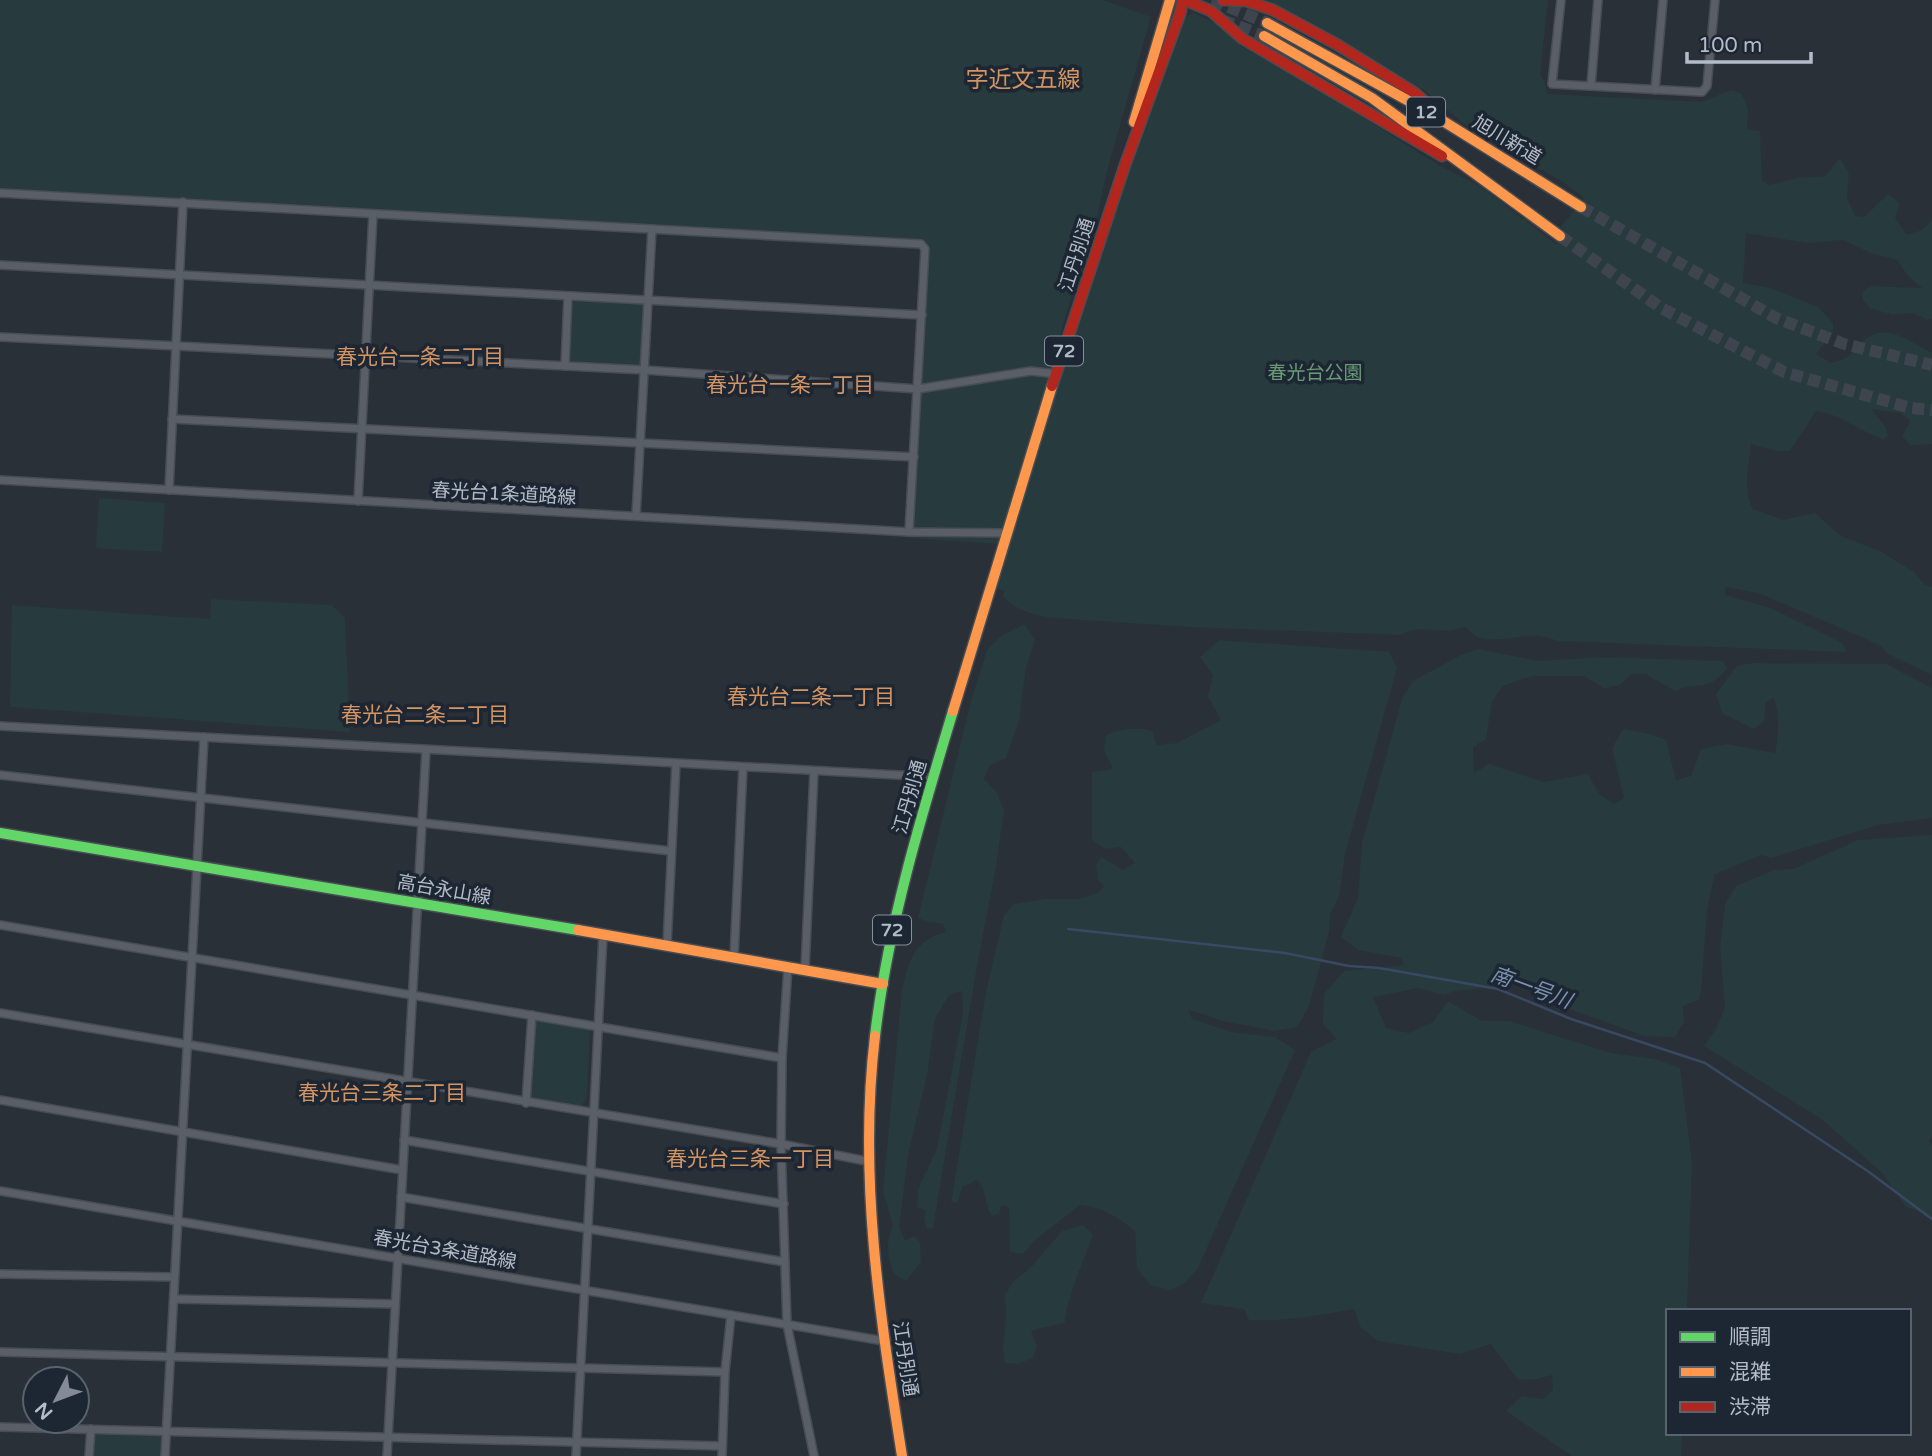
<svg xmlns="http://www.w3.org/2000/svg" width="1932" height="1456" viewBox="0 0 1932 1456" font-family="'Varela Round','Noto Sans JP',sans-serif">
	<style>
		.green { fill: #273a3e }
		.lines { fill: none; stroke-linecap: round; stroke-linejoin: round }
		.stream { stroke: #384963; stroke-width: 2.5 }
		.highway-tunnel { stroke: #3f454e; stroke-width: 12; stroke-dasharray: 12 6; stroke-linecap: butt }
		.street-casing { stroke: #484c53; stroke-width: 10 }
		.fast-casing { stroke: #484c53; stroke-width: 13 }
		.slow-casing { stroke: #484c53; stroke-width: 13 }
		.jam-casing { stroke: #484c53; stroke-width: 13 }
		.street { stroke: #5a5e66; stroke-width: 7 }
		.fast { stroke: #63d668; stroke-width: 10 }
		.slow { stroke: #ff974d; stroke-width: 10 }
		.jam { stroke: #b3261e; stroke-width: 10 }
		.labels { text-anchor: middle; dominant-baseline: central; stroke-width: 7; stroke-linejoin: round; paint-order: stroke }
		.shield { fill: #1d2633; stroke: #878f9c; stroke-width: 2 }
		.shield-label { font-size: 18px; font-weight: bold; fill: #b4bcc9 }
		.street-label { font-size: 19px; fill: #b4bcc9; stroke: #1d2633 }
		.park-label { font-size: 19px; fill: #6b9a76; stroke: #1d2633 }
		.neighbourhood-label { font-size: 21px; fill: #d59563; stroke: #1d2633 }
		.water-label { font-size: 21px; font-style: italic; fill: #7c92b1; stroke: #1d2633 }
		.quarter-label { font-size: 23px; fill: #d59563; stroke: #1d2633 }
	</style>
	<rect width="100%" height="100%" fill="#2a3038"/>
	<g class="green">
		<polygon points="0,0 1103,0 1151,17 1107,171 1088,259 1082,259 1000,544 910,538 928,250 372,219 0,195"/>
		<path d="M1264 0H1548L1540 75 1545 82 1547 94 1702 102 1731 90 1742 94 1748 109 1747 129 1760 131 1762 180 1769 185 1797 178 1825 176 1840 158 1849 173 1847 197 1855 216 1864 217 1888 194 1900 203 1895 218 1907 235 1922 230 1932 220V319L1928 320 1912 313 1893 315 1870 308 1863 300 1862 292 1871 286 1922 288 1908 276 1897 260 1871 253 1843 240 1808 243 1746 233 1743 283 1771 288 1818 307 1833 323V332L1816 354 1831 363C1848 359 1851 355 1862 342 1884 320 1910 341 1932 353V444L1910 445 1902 436 1910 421 1901 413 1871 409 1885 426 1888 436 1883 439C1859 431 1840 414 1816 411L1790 451H1777L1751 444C1749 466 1742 488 1753 509L1783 520 1815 513 1841 536 1880 551 1914 572 1925 585 1932 587V675L1888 654 1881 646 1857 635 1758 593 1726 587 1725 595 1771 608 1842 643 1846 649 1845 652 1557 641C1529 627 1506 646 1478 637 1473 635 1470 630 1465 627L1448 631 1416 629 1400 635 1189 627 1052 618C1035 615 1014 610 1003 596L1004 591 994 588 1125 171 1180 23 1187 16 1194 13 1219 25 1239 45 1317 88 1440 166 1480 186 1556 244 1565 231 1561 227 1584 198 1563 182 1474 132 1425 91Z"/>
		<polygon points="568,296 648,301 645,370 565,366"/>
		<polygon points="99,498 165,503 162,552 96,548"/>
		<polygon points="211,599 332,605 345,618 350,732 10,707 12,605 210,619"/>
		<path d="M1025 624 1035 640 1026 667 1019 721 1006 758 990 765 984 779 997 793 1004 810 996 867 977 966 933 1228 927 1229 924 1219 926 1210 917 1207 918 1189 937 1149 963 1013 962 991 949 995 935 1019 927 1075 908 1155 899 1227 905 1241 914 1236 920 1242 921 1262 906 1281C903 1279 899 1278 896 1275 886 1264 886 1236 893 1226L883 1191 902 990C909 960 914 940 946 932L943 924 928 922 918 918 971 701 987 650 1002 635Z"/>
		<path d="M1219 640 1389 652 1397 668 1345 854 1339 896 1330 914 1329 932 1309 1006 1297 1027 1274 1031 1223 1021 1189 1010 1192 1019 1231 1032 1275 1037 1295 1050 1198 1268 1186 1282 1171 1290 1150 1285 1137 1268 1135 1231C1117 1216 1103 1208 1080 1205L1034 1241 1023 1254 1010 1252 1009 1208 1002 1205 999 1214 992 1216C984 1204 987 1190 977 1180L962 1187 958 1202 951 1203 986 992 1004 915 1014 904 1045 899H1080L1099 892 1104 886 1098 880 1096 865 1101 857 1123 870 1135 863 1121 847 1105 849 1092 840V772L1113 769 1104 750 1106 735C1121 729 1136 726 1152 731L1157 745 1177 743 1221 720 1208 696 1213 675 1200 657Z"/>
		<path d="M1478 649 1538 661 1602 657 1723 661 1727 669C1704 694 1700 680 1675 691L1645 674H1631L1621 684 1605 689 1584 676H1532L1503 686 1492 701 1486 739 1473 747 1474 773 1489 764 1544 782 1588 774 1599 794 1614 804 1624 798 1612 748 1623 729 1650 734 1666 740 1676 780 1691 776 1701 749 1727 744 1775 753C1779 733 1780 717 1774 698L1766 702 1764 722 1754 729 1722 713 1716 694 1737 666 1753 663 1886 664 1932 688V818L1878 825 1771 858 1761 855 1715 874 1707 909 1701 993 1698 1000 1683 1006 1684 1022 1675 1037 1644 1036 1539 998 1518 982 1508 986 1455 991 1444 995 1418 988 1373 997 1386 1028 1409 1033 1433 1022 1448 1001 1482 1021H1509L1611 1053 1654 1059 1680 1068 1692 1162 1687 1311H1668V1433H1682L1681 1456H1572L1506 1411 1522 1396 1544 1399 1553 1389 1552 1375 1537 1379 1518 1380 1491 1344 1460 1354 1378 1341 1361 1328 1354 1309C1321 1315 1283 1322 1249 1320L1244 1309 1201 1303 1311 1052 1337 1039 1323 1024 1324 994 1344 971 1404 965 1401 958 1359 950 1341 937 1358 898 1362 843 1402 699 1413 681 1461 655Z"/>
		<polygon points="1932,835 1932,1138 1928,1141 1932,1145 1932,1217 1905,1206 1883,1174 1823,1120 1704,1046 1716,1029 1725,1008 1720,949 1725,904 1736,886 1774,870 1793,869 1858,840"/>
		<polygon points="536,1021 590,1030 587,1098 581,1106 530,1099"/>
		<path d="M1083 1225 1093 1235C1084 1261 1067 1296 1065 1322 1053 1327 1042 1326 1031 1332L1037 1346 1033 1358 1017 1364 1005 1363 1003 1347 1006 1318 1005 1295 1013 1282 1031 1267 1062 1231Z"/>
		<polygon points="93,1433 161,1436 160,1456 92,1456"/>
	</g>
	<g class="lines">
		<polyline class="stream" points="1068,929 1285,953 1349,966 1379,968 1498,989 1571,1019 1705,1063 1869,1172 1932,1219"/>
		<g class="highway-tunnel">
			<polyline points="1212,0 1267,23"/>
			<polyline points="1222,20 1264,36"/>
			<polyline points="1581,207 1776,318 1844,344 1932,365"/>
			<polyline points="1560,236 1661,308 1784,372 1911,408 1932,410"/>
		</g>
		<defs>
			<g id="street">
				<polyline points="1561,0 1552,84 1702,92 1707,86 1715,0"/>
				<polyline points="1591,86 1598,0"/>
				<polyline points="1655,90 1663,0"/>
				<polyline points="0,193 921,244 925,249 909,532"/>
				<polyline points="0,265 922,315"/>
				<polyline points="0,337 645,370 918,389 1031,371 1056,374"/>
				<polyline points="565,366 568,296"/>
				<polyline points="172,419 914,457"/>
				<polyline points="0,480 909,532 1007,533"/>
				<polyline points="169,490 183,202"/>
				<polyline points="358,501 373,214"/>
				<polyline points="636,516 652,229"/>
				<polyline points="0,726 934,777"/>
				<polyline points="0,775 671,851"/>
				<polyline points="0,925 782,1058"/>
				<polyline points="667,945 676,763"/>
				<polyline points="734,957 743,767"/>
				<polyline points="788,966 782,1058 781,1144 787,1324 814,1456"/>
				<polyline points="805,969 814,771"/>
				<polyline points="0,1013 781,1144 866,1161"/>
				<polyline points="0,1100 402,1170"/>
				<polyline points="526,1103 532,1015"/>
				<polyline points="404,1140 784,1204"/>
				<polyline points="0,1191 884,1341"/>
				<polyline points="401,1197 785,1262"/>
				<polyline points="0,1274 174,1277"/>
				<polyline points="174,1299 395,1304"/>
				<polyline points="0,1352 725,1372"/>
				<polyline points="0,1427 722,1446"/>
				<polyline points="89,1456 91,1429"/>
				<polyline points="165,1456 204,737"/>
				<polyline points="387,1456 426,750"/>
				<polyline points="576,1456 603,935"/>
				<polyline points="722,1456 725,1372 731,1315"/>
			</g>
			<g id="fast">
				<polyline points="0,833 578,930"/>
				<path d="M875 1036C888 925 921 817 953 711"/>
			</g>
			<g id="slow">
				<polyline points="1267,23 1427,111 1581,207"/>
				<polyline points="1264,36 1372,98 1560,236"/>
				<polyline points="1134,122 1170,0"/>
				<polyline points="953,711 1052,386"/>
				<polyline points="578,930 883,984"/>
				<path d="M875 1036C858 1177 880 1316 902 1456"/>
			</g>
			<g id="jam">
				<polyline points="1185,0 1211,11 1243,39 1442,156"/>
				<polyline points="1223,0 1247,1 1273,10 1338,45 1415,93 1436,112"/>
				<polyline points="1052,386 1125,165 1180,14 1183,0"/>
			</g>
		</defs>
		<use href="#street" class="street-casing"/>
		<use href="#fast" class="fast-casing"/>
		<use href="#slow" class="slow-casing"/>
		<use href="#jam" class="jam-casing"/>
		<use href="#street" class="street"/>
		<use href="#fast" class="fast"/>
		<use href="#slow" class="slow"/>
		<use href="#jam" class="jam"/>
	</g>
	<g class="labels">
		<g class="shield">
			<rect x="1407" y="97.5" width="38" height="29" rx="5"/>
			<rect x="1045" y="336.5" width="38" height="29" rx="5"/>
			<rect x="873" y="915.5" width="38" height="29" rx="5"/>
		</g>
		<g class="shield-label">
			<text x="1426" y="112">12</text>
			<text x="1064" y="351">72</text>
			<text x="892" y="930">72</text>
		</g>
		<g class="street-label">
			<text transform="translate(1507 140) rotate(31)">旭川新道</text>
			<text transform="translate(1077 255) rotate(-72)">江丹別通</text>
			<text transform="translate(504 494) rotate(3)">春光台1条道路線</text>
			<text transform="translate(910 797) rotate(-74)">江丹別通</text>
			<text transform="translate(444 890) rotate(10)">高台永山線</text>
			<text transform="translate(445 1250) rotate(10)">春光台3条道路線</text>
			<text transform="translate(905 1359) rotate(81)">江丹別通</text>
		</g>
		<g class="park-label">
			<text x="1315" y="373">春光台公園</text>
		</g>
		<g class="neighbourhood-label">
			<text x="420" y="357">春光台一条二丁目</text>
			<text x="790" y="385">春光台一条一丁目</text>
			<text x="811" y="697">春光台二条一丁目</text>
			<text x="425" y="715">春光台二条二丁目</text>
			<text x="382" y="1093">春光台三条二丁目</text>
			<text x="750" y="1159">春光台三条一丁目</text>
		</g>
		<g class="water-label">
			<text transform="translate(1531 988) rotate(20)">南一号川</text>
		</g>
		<g class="quarter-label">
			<text x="1023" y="80">字近文五線</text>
		</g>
	</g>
	<rect x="1666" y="1309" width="245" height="126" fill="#1d2633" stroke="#59626f" stroke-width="2"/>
	<rect x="1680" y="1332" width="35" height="10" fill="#63d668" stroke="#59626f" stroke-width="2"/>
	<text x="1729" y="1344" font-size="21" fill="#b4bcc9">順調</text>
	<rect x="1680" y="1367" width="35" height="10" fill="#ff974d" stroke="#59626f" stroke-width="2"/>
	<text x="1729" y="1379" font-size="21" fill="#b4bcc9">混雑</text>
	<rect x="1680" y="1402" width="35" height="10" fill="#b3261e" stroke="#59626f" stroke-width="2"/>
	<text x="1729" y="1414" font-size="21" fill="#b4bcc9">渋滞</text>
	<g transform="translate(56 1400) rotate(228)"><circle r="33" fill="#1d2633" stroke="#59626f" stroke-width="2"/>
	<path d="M0-5L12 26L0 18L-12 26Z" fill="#848b96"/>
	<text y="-10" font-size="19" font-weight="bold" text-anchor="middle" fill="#b4bcc9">N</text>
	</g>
	<path d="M1687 52v10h124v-10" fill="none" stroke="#b4bcc9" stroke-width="3.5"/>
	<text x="1698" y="52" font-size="21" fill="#b4bcc9" stroke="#1d2633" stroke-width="5" paint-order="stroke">100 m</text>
</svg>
